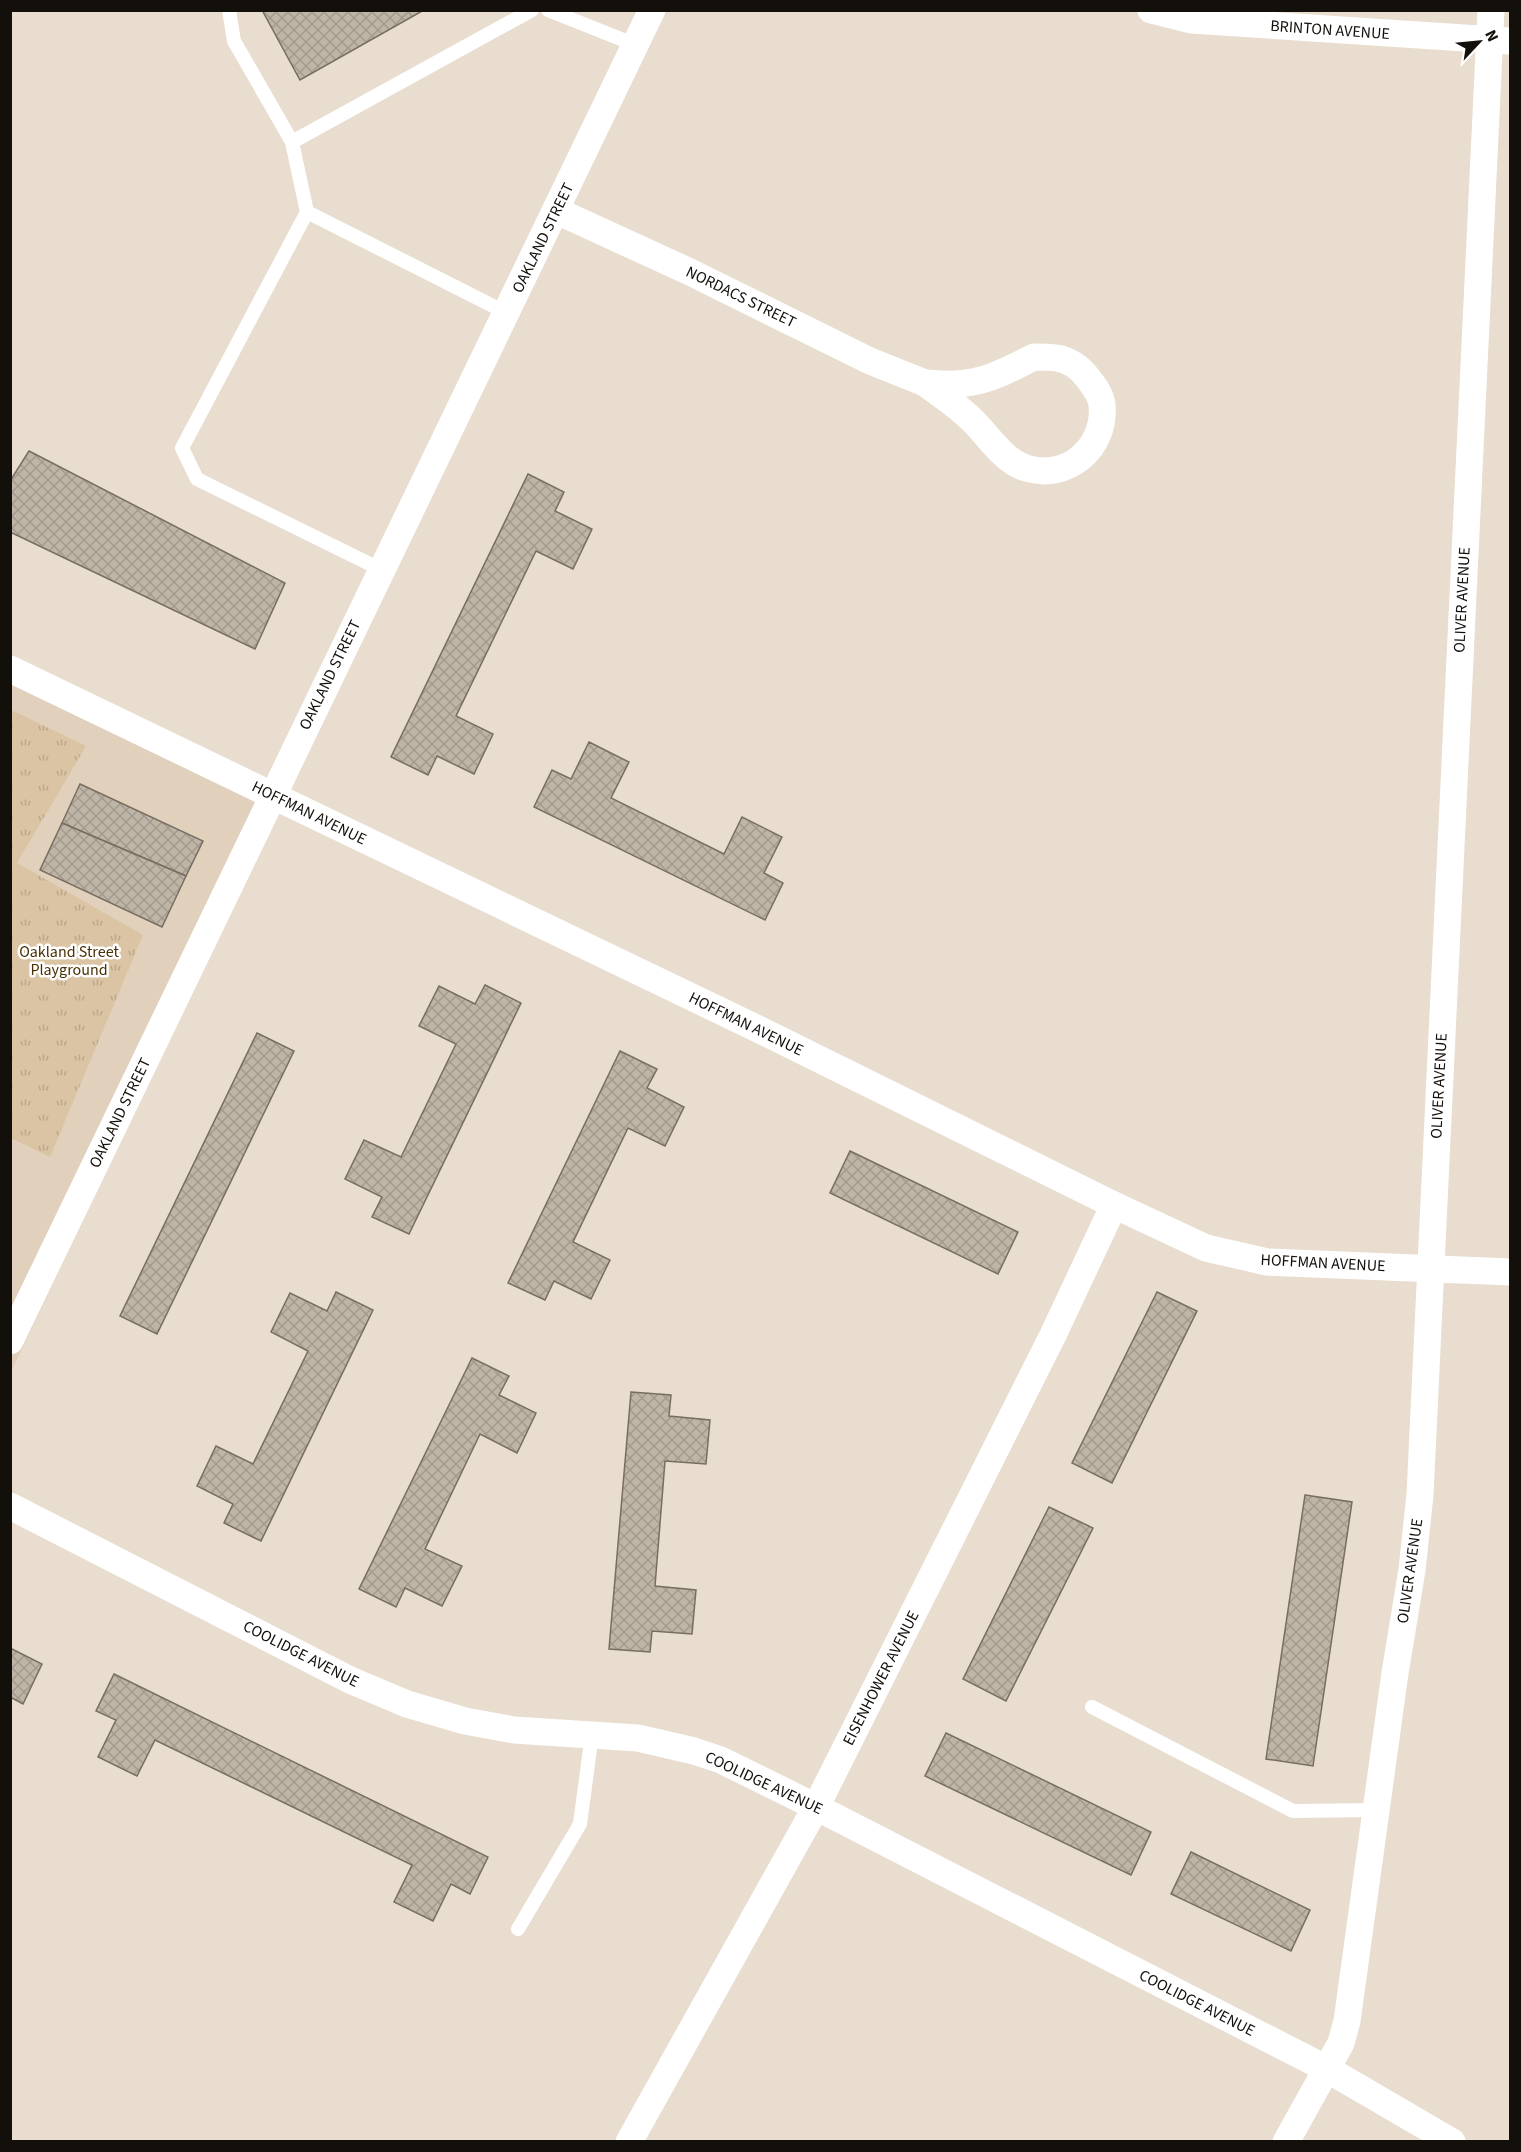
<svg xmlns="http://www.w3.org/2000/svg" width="1521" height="2152" viewBox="0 0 1521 2152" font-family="'Source Sans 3',sans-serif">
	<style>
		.built { fill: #e0d0bc }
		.grass { fill: url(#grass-tufts) }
		.building { fill: url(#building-cross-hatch); stroke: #776e61; stroke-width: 1.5 }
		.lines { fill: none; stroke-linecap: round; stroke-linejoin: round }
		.lane { stroke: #fff; stroke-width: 14 }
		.street { stroke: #fff; stroke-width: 27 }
		.labels { text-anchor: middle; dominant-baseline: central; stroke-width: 5; stroke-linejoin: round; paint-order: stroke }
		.street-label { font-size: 16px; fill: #130f0b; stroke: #fff }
		.park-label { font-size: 16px; fill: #493005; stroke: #fff }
	</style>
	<defs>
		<pattern id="grass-tufts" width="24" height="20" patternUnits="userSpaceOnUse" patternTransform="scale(1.5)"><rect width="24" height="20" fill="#dbc4a4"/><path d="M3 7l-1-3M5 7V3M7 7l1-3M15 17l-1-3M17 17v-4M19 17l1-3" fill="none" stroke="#bba78c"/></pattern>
		<pattern id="building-cross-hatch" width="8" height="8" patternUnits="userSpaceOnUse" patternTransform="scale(1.5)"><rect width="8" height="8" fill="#bfb5a7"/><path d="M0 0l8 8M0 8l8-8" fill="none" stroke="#a39a8e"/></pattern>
	</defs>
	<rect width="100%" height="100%" fill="#e8ddcf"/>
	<polygon class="built" points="11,654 285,797 11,1372"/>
	<polygon class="grass" points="11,710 86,746 17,863 143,935 50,1157 11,1138"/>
	<g class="building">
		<polygon points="262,10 424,10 300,80"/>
		<polygon points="29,451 285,583 255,649 10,532 10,481"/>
		<polygon points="528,474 564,492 555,511 592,529 573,569 536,551 456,716 493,734 474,774 437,756 428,775 391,757"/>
		<polygon points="589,742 629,762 611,798 724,854 742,817 782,837 764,873 783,883 765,920 534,807 552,770 571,779"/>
		<polygon points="80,784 203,841 186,876 62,823"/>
		<polygon points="62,823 186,876 162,927 40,870"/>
		<polygon points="485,985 521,1003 409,1234 372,1217 382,1197 345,1179 364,1140 401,1157 456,1044 419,1026 439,986 475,1004"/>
		<polygon points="257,1033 294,1051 157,1334 120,1316"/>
		<polygon points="620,1051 657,1069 647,1088 684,1107 665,1146 628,1128 573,1242 610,1260 591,1299 554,1281 545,1300 508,1283"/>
		<polygon points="850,1151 1018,1232 998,1274 830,1193"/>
		<polygon points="336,1292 373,1310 261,1541 224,1523 233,1504 197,1486 216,1446 253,1464 308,1351 271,1332 290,1293 327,1311"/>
		<polygon points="1157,1292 1197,1311 1112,1483 1072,1463"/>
		<polygon points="472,1358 509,1376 499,1395 536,1413 517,1453 480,1434 425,1549 462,1566 442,1606 405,1588 396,1607 359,1589"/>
		<polygon points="631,1392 671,1395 669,1416 710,1420 706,1464 665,1461 655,1586 696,1590 692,1634 652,1631 650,1652 609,1649"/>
		<polygon points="1305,1495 1352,1502 1313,1766 1266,1759"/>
		<polygon points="1049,1507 1093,1528 1006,1701 963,1679"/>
		<polygon points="10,1648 42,1664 23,1704 10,1697"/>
		<polygon points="114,1674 488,1857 470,1894 451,1884 433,1921 394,1902 412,1865 155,1740 137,1776 98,1757 116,1720 96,1711"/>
		<polygon points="946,1733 1151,1832 1131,1875 925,1776"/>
		<polygon points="1191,1852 1310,1910 1291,1951 1171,1894"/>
	</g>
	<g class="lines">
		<g class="lane">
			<polyline points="229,10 234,41 292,142 307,212 182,448 197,479 382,570"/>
			<polyline points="548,10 636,45"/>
			<polyline points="292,142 532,10"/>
			<polyline points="307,212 507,313"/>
			<polyline points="1092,1707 1293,1811 1376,1810"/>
			<polyline points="518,1929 580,1824 592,1734"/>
		</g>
		<g class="street">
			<polyline points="1151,10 1191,20 1510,41"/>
			<polyline points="557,211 690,272 870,361 925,383"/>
			<path d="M1034 357C1042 357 1050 357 1057 358 1069 360 1080 368 1087 377 1093 385 1101 394 1102 405 1106 448 1067 481 1026 468 1003 461 988 435 972 420 958 406 941 395 925 383 973 388 993 378 1034 357Z"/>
			<polyline points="10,669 758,1029 1114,1205 1206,1248 1267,1262 1510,1272"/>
			<polyline points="10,1341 652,10"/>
			<polyline points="10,1506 350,1680 407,1704 465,1721 514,1730 638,1738 694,1751 721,1760 816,1807 1327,2069 1452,2142"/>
			<polyline points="629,2142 816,1807 1053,1335 1114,1205"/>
			<polyline points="1286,2142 1341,2043 1347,2021 1395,1673 1412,1570 1420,1495 1491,10"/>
		</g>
	</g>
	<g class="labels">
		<g class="street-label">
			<text transform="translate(1330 30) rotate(4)">BRINTON AVENUE</text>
			<text transform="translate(543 238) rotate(-64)">OAKLAND STREET</text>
			<text transform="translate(741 297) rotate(26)">NORDACS STREET</text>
			<text transform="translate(1462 600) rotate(-87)">OLIVER AVENUE</text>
			<text transform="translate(330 675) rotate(-64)">OAKLAND STREET</text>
			<text transform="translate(309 813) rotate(26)">HOFFMAN AVENUE</text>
			<text transform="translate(746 1024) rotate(26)">HOFFMAN AVENUE</text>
			<text transform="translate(1439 1086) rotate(-87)">OLIVER AVENUE</text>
			<text transform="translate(120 1113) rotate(-64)">OAKLAND STREET</text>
			<text transform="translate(1323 1263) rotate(3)">HOFFMAN AVENUE</text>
			<text transform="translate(1410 1571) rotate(-82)">OLIVER AVENUE</text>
			<text transform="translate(301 1654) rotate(27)">COOLIDGE AVENUE</text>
			<text transform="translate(881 1678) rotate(-63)">EISENHOWER AVENUE</text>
			<text transform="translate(764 1783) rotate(25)">COOLIDGE AVENUE</text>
			<text transform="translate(1197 2003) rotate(27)">COOLIDGE AVENUE</text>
		</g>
		<g class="park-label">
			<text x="69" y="952">Oakland Street<tspan x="69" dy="18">Playground</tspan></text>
		</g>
	</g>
	<rect width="1521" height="2152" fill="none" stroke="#130f0b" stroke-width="24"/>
	<g transform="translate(1479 42) rotate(64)" stroke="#ffffff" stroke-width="4.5" paint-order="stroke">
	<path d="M0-4.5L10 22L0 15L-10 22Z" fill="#130f0b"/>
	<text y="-9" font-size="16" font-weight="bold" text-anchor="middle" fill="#130f0b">N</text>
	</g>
</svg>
